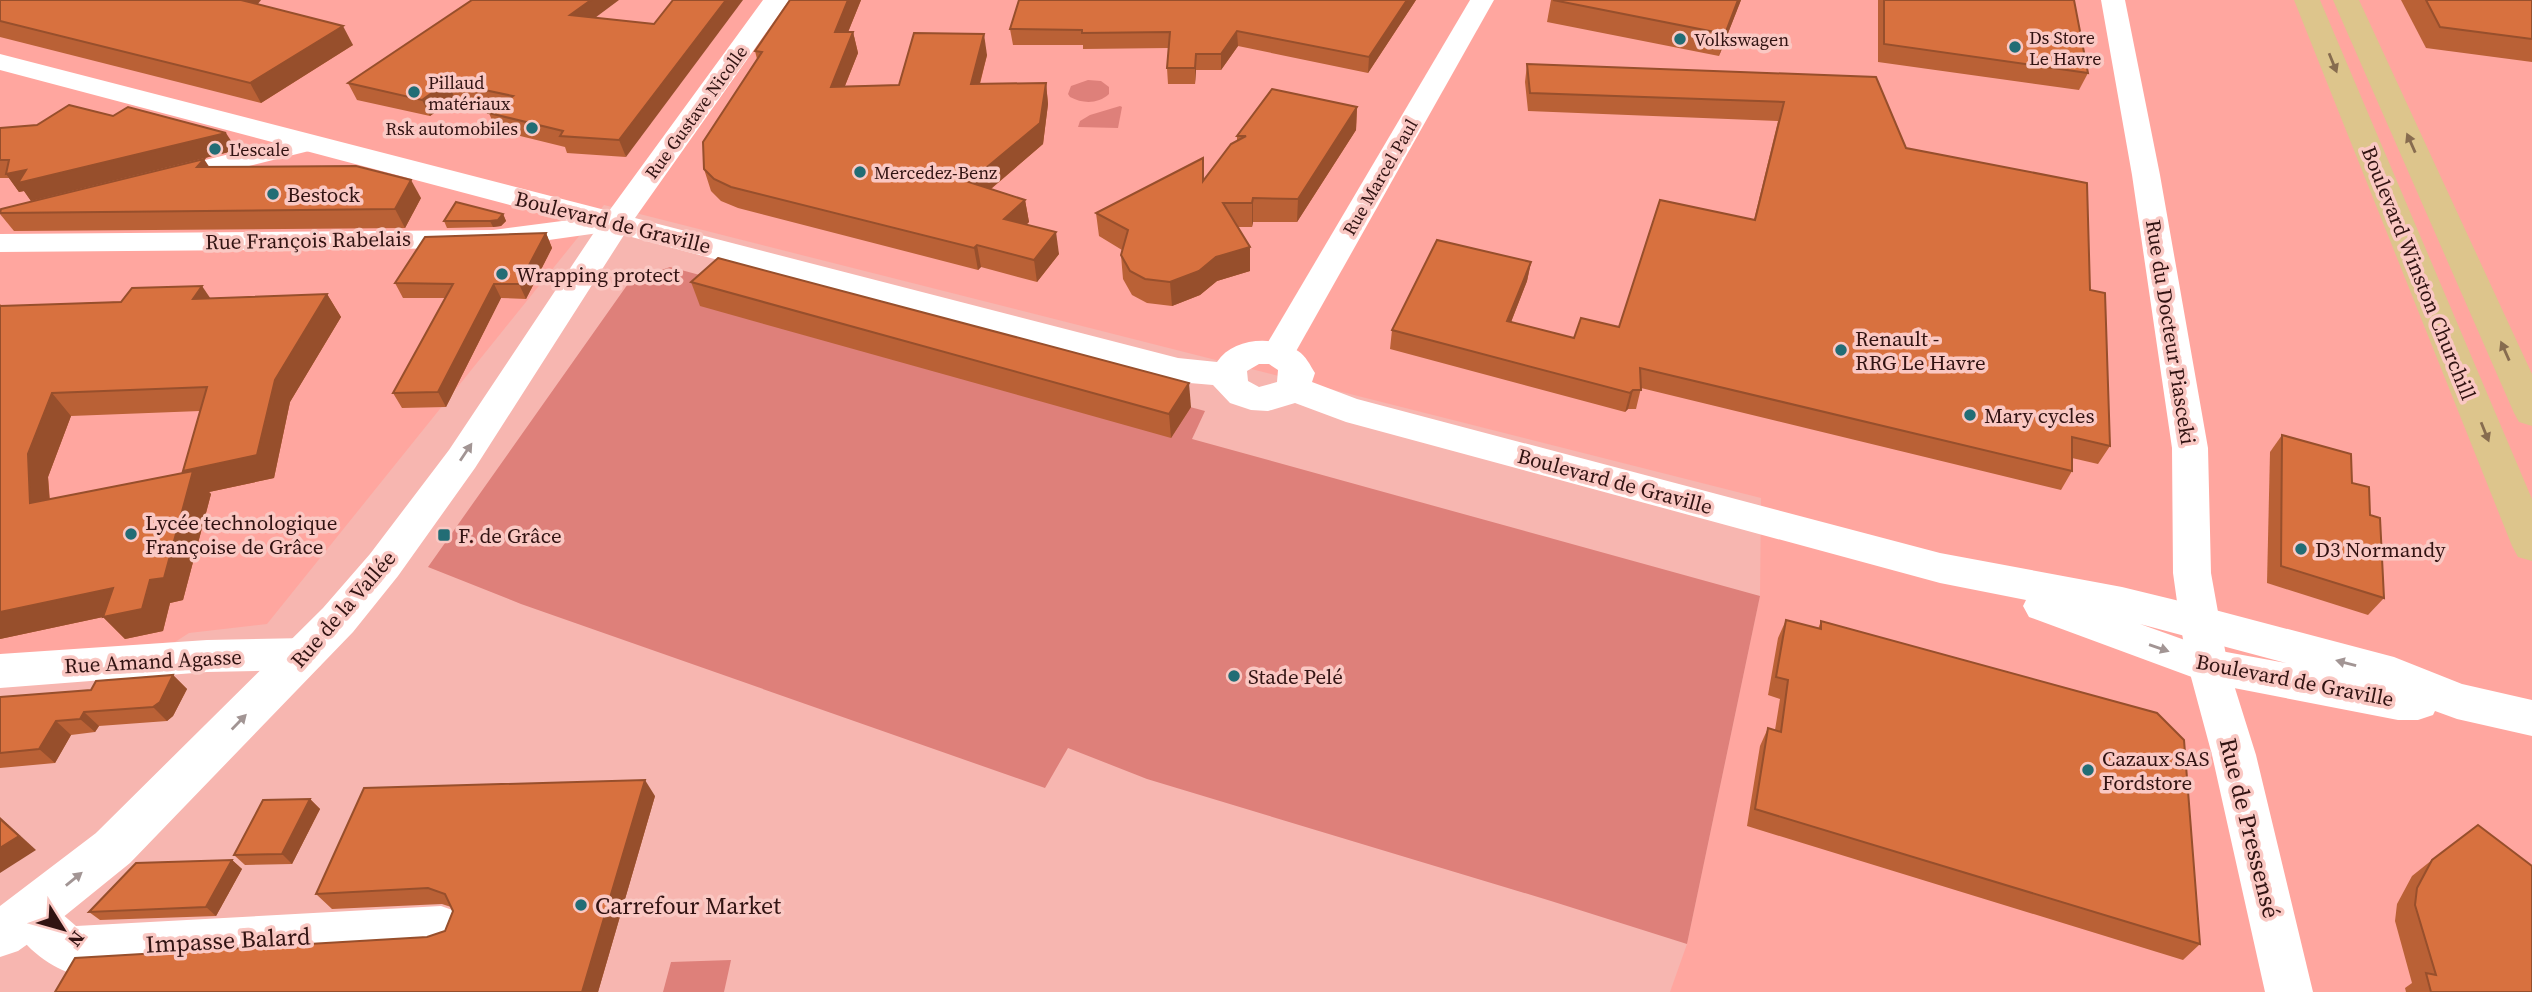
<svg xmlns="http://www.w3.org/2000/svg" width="2532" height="992" viewBox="0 0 2532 992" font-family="'Source Serif 4',serif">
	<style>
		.built { fill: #ffa69f }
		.green { fill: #de807a }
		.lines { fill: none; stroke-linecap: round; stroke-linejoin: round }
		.minor { fill: #fff; fill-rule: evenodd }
		.tertiary { fill: #fff; fill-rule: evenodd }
		.primary { fill: #ddc58c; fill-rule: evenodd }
		.wall { fill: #ba6136; fill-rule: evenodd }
		.shaded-wall { fill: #974f2c }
		.building { fill: #d8713f; stroke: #974f2c; stroke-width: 2 }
		.oneway { fill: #876c4f }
		.oneway2 { fill: #a29594 }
		.poi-dot { fill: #226d75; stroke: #fac8c3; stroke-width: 2.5 }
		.labels { text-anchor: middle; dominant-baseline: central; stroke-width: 7; stroke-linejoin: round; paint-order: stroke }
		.far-poi-label { font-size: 18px; fill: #311312; stroke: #fac8c3; text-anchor: start }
		.far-street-label { font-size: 18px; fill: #311312; stroke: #fac8c3 }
		.poi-label { font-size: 21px; fill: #311312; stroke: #fac8c3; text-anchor: start }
		.street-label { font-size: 21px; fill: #311312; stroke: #fac8c3 }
		.near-street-label { font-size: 24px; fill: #311312; stroke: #fac8c3 }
		.near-poi-label { font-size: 24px; fill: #311312; stroke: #fac8c3; text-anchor: start }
	</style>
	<rect width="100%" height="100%" fill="#f7b6b0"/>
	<polygon class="built" points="0,0 2532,0 2532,992 1670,992 1687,944 1760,596 1761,498 604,205 267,624 189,633 175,642 0,656"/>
	<g class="green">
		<path d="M1088 80 1101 81 1109 87V94C1098 104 1083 104 1070 97L1068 94 1071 86Z"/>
		<polygon points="1120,106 1122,107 1118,128 1078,127 1080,121 1090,115"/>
		<polygon points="670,267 1205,411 1192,439 1760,596 1687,944 1551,901 1147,779 1068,748 1045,788 521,604 428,567 630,281"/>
		<polygon points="731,960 724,992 663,992 671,962"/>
	</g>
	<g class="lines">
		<g class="minor">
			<polygon points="1470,0 1494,0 1290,362 1278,365 1266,362 1261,354"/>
			<polygon points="2101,0 2125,0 2160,175 2208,448 2211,573 2220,623 2228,666 2256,755 2313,992 2265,992 2212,755 2188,666 2180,623 2173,573 2172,448 2132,175"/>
			<polygon points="307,135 317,137 321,143 317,149 162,188 152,185 147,179 152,173"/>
			<polygon points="616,214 627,217 631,223 627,229 493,248 0,252 0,234 493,230"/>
			<polygon points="306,638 320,642 326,654 320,666 306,670 207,672 0,688 0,654 207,640"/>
			<path d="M29 893 46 900 76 926 441 906 458 912 465 928 458 944 441 950 67 972C42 962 17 940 6 915L12 900Z"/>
		</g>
		<path class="tertiary" d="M763 0H789L635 218 1178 358 1217 362C1233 337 1275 335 1298 351 1306 356 1310 365 1315 373L1312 382 1357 399 1940 553 2122 587 2200 606 2394 657 2462 684 2532 700V736L2457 719 2435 711 2433 715 2418 720H2398L2208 683 2029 617 2023 606 2026 600 1940 583 1346 422 1295 403 1268 411 1251 410 1230 403 1213 385 1178 382 624 235 475 468 398 576 353 632 130 863 46 931 18 951 0 957V906L96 833 323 608 370 554 449 450 597 228 0 70V54L609 211ZM1259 364H1269L1278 370 1277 382 1259 387 1248 381 1247 371ZM2140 624 2286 663 2210 649Z"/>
		<g class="primary">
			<polygon points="2294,0 2320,0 2532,499 2532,561 2518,557 2512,546"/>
			<polygon points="2333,0 2359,0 2532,374 2532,426 2519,422 2514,413"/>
		</g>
	</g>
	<g class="wall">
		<polygon points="0,0 258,4 353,45 261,103 0,37"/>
		<polygon points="790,0 861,0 848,32 853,32 858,53 845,86 899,85 987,55 980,84 1046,83 1048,104 1043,144 991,189 1025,200 1029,222 1026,225 1059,254 1037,282 981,267 978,270 738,208 721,201 711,191 704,169 757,59 755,51"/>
		<polygon points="1019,0 1416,0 1368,73 1238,46 1221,70 1196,70 1195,84 1168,84 1167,68 1169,48 1083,49 1083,45 1013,45 1010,29"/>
		<polygon points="1551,0 1741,0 1719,56 1547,22"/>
		<polygon points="1878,0 2074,0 2088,73 2079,90 1878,62"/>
		<polygon points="2401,0 2532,0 2532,62 2426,48"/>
		<polygon points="595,18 626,157 567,153 565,147 496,130 489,113 497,108 455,98 430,116 357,100 348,83"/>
		<polygon points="1527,64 1876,77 1906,148 2090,290 2110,446 2098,464 2072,458 2072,471 2061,490 1641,388 1636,409 1628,409 1625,412 1390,349 1392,330 1531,262 1527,281 1511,322 1574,338 1619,327 1754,220 1778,121 1528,111 1525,82"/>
		<polygon points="1357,107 1356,130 1297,222 1253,222 1252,227 1237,227 1250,247 1250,271 1217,281 1200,295 1172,306 1147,303 1132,295 1123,279 1121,255 1122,250 1099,236 1096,213 1203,158 1204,180 1237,141 1237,136"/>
		<polygon points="0,128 237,150 31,201 24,191 19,192 9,178 0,178"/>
		<polygon points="209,167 421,198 405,228 14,231 0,214 0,211"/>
		<polygon points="503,214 506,221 501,226 493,227 447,228 444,221"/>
		<polygon points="546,233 552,248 526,299 501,298 446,407 402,408 393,393 445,298 403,298 395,283"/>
		<polygon points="691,282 1191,407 1171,438 700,306"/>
		<path d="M327 294 341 317 290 402 274 478 209 492 211 494 183 600 170 603 163 631 125 639 103 617 0 639V304L2 306ZM200 411 183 471 185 473 50 500 48 477 71 416Z"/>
		<polygon points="2282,435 2352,483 2370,515 2384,598 2368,615 2267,583 2270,452"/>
		<polygon points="1786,620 1818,629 1821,621 2200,944 2183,960 1747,826 1760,746 1768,728 1775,730 1780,699 1768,695 1778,638"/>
		<polygon points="173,675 187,689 173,716 167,721 99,726 95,732 71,735 55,763 0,768 0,697 91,690"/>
		<polygon points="655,796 598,992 445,931 453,911 451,907 442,904 332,909 316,894"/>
		<polygon points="310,799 320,809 292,864 245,865 234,855"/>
		<polygon points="232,860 242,869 216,916 100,920 89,912"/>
		<polygon points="2432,860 2532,992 2406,992 2405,988 2412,983 2395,921 2397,904 2412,876"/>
	</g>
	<g class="shaded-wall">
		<polygon points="237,0 261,0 247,18"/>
		<polygon points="591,0 619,0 576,32 570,15"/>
		<polygon points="726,0 743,0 626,157 619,140"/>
		<polygon points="848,0 861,0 840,52 835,32"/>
		<polygon points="1407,0 1416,0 1368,73 1369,57"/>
		<polygon points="1738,0 1741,0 1719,56 1725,34"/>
		<polygon points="343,26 353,45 261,103 250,83"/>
		<polygon points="1237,31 1238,46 1221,70 1221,54"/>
		<polygon points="853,32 858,53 836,108 831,87"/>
		<polygon points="984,34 987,55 974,105 971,84"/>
		<polygon points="1196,54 1196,70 1195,84 1195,68"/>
		<polygon points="447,82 455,98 430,116 422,100"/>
		<polygon points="1046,83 1048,104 1043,144 973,204 969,182"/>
		<polygon points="1357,107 1356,130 1297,222 1298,199"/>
		<polygon points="226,133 237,150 31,201 24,191 19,192 6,174"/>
		<polygon points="204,159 216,177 197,167"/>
		<polygon points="411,180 421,198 405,228 395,209"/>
		<polygon points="1253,198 1253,222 1252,227 1252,203"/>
		<polygon points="1025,200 1029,222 1008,241 1004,219"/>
		<polygon points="503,214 506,221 501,226 493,227 490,221"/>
		<polygon points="1056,232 1059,254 1037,282 1034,260"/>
		<polygon points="546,233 552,248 526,299 519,284"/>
		<polygon points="977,245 981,267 978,270 974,248"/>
		<polygon points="1250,247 1250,271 1217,281 1200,295 1172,306 1170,282 1216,257"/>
		<polygon points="1531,262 1527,281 1504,340 1507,321"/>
		<polygon points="494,284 501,298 446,407 438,392"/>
		<polygon points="202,286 217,308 193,299"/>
		<polygon points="327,294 341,317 290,402 274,478 209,492 211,494 183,600 170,603 163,631 125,639 103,617 0,639 0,612 150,580 190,480 183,471 275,380"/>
		<polygon points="1189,383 1191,407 1171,438 1169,414"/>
		<polygon points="1633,390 1628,409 1625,412 1630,393"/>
		<polygon points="52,393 71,416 48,477 51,526 30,503 28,454"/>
		<polygon points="173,675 187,689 173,716 167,721 153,707"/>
		<polygon points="84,712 99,726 95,732 80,719"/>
		<polygon points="56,721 71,735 55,763 39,749"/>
		<polygon points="645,780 655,796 598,992 582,992"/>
		<polygon points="310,799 320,809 292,864 282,854"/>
		<polygon points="0,817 36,850 0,873"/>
		<polygon points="232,860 242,869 216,916 206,907"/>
	</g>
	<g class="building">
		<polygon points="0,0 241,0 343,26 250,83 0,21"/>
		<polygon points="472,0 591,0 570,15 654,24 673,0 726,0 619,140 560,136 563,131 489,113 513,96 447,82 422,100 348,83"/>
		<polygon points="790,0 848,0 835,32 853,32 831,87 899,85 914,33 984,34 971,84 1046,83 1040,123 969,182 1025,200 1004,219 1056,232 1034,260 977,245 974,248 731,187 714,179 704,169 703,142 762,52 755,51"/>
		<polygon points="1019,0 1407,0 1369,57 1237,31 1221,54 1196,54 1195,68 1167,68 1170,32 1082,33 1082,30 1010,29"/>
		<polygon points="1553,0 1738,0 1725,34"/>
		<polygon points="1884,0 2074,0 2088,73 1884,44"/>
		<polygon points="2426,0 2532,0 2532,39 2440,27"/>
		<polygon points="1527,64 1876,77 1906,148 2087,183 2090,290 2105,293 2110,446 2072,437 2072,471 1640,368 1641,390 1633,390 1630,393 1392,330 1437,240 1531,262 1507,321 1574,338 1581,318 1619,327 1660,200 1755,220 1784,102 1530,93"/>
		<polygon points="1272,89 1357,107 1298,199 1253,198 1252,203 1223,203 1250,247 1216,257 1199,271 1170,282 1145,279 1130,271 1121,255 1128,230 1096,213 1203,158 1203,181 1231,144 1246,136 1237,136"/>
		<polygon points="69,105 113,116 128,107 226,133 18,183 26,170 6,174 9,160 0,160 0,128 37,125"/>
		<polygon points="204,159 197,167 356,166 411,180 395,209 0,213 1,209"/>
		<polygon points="456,202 503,214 498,220 490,221 444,221"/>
		<polygon points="546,233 519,284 494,284 438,392 393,393 453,284 395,283 425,237"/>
		<polygon points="718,258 1189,383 1169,414 691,282"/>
		<polygon points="202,286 193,299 327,294 275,380 257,455 183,471 207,387 52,393 28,454 30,503 193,471 164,578 150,580 142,609 103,617 113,588 0,612 0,306 121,302 132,288"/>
		<polygon points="2282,435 2351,454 2352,483 2369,487 2370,515 2380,518 2384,598 2281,566"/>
		<polygon points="1786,620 1821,629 1821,621 2157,713 2184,740 2200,944 1755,809 1768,728 1781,732 1788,680 1776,677"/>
		<polygon points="173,675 160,702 153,707 84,712 80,719 56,721 39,749 0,753 0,697 91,690 96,681"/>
		<polygon points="645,780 582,992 55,992 75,958 427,937 445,931 453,911 445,894 428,888 316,894 364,788"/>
		<polygon points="310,799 282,854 234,855 263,800"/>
		<polygon points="0,819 19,836 0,848"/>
		<polygon points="2478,825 2532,866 2532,992 2431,992 2426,973 2436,975 2415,905 2417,888 2432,860"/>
		<polygon points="232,860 206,907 89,912 136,863"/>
	</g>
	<defs><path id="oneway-solid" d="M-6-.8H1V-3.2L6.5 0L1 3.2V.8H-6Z" transform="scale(1.75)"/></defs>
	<g class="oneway">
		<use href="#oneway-solid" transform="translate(2333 63) rotate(68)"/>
		<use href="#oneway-solid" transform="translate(2411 143) rotate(-114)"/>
		<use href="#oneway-solid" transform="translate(2505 351) rotate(-114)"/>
		<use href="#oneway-solid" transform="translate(2485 432) rotate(68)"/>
	</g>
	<g class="oneway2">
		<use href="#oneway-solid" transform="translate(466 452) rotate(-56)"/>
		<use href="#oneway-solid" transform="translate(2159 648) rotate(19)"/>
		<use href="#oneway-solid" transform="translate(2346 663) rotate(-165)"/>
		<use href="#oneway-solid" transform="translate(239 722) rotate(-46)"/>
		<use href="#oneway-solid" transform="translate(74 879) rotate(-39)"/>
	</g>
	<g class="poi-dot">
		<circle cx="1680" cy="39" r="7"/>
		<circle cx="2015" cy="47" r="7"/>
		<circle cx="414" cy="92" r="7"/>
		<circle cx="532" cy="128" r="7"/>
		<circle cx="215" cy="149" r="7"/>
		<circle cx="860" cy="172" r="7"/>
		<circle cx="273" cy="194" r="7"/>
		<circle cx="502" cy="274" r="7"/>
		<circle cx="1841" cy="350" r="7"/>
		<circle cx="1970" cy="415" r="7"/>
		<circle cx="131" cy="534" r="7"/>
		<rect x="437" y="528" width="14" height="14" rx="3.5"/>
		<circle cx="2301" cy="549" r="7"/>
		<circle cx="1234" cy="676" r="7"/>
		<circle cx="2088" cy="770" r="7"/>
		<circle cx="581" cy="905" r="7"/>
	</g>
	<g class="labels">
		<g class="far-poi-label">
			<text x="2029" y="37">Ds Store<tspan x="2029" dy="21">Le Havre</tspan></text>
			<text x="1694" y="39">Volkswagen</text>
			<text x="428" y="82">Pillaud<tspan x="428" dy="21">matériaux</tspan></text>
			<text x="518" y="128" text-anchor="end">Rsk automobiles</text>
			<text x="229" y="149">L'escale</text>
			<text x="874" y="172">Mercedez-Benz</text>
		</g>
		<g class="far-street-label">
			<text transform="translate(696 112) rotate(-54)">Rue Gustave Nicolle</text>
			<text transform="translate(1380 177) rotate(-60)">Rue Marcel Paul</text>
		</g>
		<g class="poi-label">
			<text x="287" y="194">Bestock</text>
			<text x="516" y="274">Wrapping protect</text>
			<text x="1855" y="338">Renault -<tspan x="1855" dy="24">RRG Le Havre</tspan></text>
			<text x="1984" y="415">Mary cycles</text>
			<text x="145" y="522">Lycée technologique<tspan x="145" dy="24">Françoise de Grâce</tspan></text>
			<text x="458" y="535">F. de Grâce</text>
			<text x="2315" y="549">D3 Normandy</text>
			<text x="1248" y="676">Stade Pelé</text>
			<text x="2102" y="758">Cazaux SAS<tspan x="2102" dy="24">Fordstore</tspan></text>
		</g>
		<g class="street-label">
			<text transform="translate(613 222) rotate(14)">Boulevard de Graville</text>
			<text transform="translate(308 240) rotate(-1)">Rue François Rabelais</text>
			<text transform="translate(2419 273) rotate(68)">Boulevard Winston Churchill</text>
			<text transform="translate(2171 332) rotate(81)">Rue du Docteur Piasceki</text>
			<text transform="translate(1615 481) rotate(15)">Boulevard de Graville</text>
			<text transform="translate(343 609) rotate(-49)">Rue de la Vallée</text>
			<text transform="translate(153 661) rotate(-3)">Rue Amand Agasse</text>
			<text transform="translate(2295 680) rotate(11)">Boulevard de Graville</text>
		</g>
		<g class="near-street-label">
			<text transform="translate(2250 828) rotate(76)">Rue de Pressensé</text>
			<text transform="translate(228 940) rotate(-3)">Impasse Balard</text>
		</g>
		<g class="near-poi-label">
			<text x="595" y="905">Carrefour Market</text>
		</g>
	</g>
	<g transform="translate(63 929) rotate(127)" stroke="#fac8c3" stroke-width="5" paint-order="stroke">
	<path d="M0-5L12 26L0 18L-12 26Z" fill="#311312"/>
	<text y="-10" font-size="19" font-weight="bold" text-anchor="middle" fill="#311312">N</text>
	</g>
</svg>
